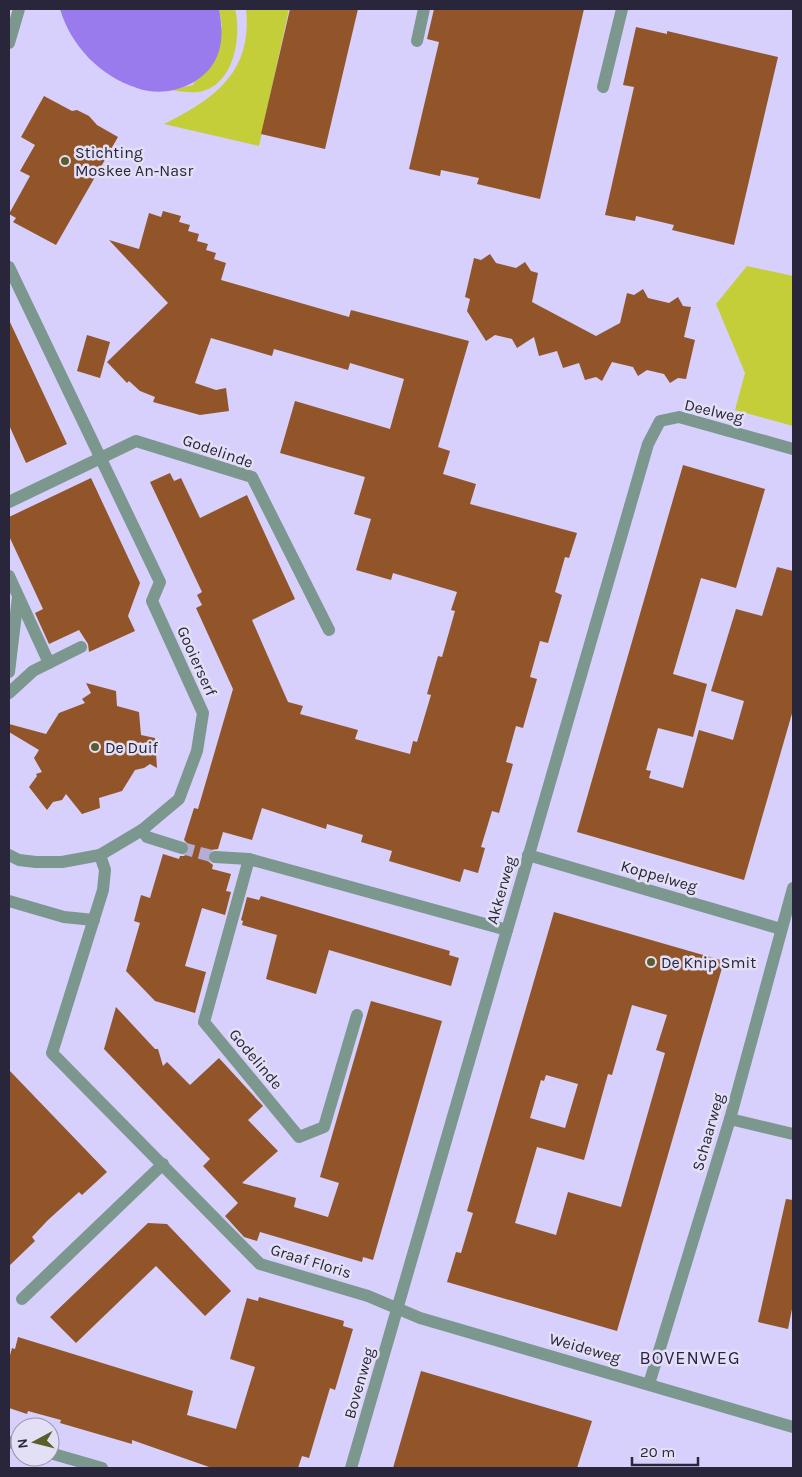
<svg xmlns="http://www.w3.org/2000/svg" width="802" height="1477" viewBox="0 0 802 1477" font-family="Karla,sans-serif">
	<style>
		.green { fill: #c3ce39 }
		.water { fill: #997bee }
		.building { fill: #925529; fill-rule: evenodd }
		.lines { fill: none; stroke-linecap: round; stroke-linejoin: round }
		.minor-tunnel { stroke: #b4add5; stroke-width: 12; stroke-dasharray: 12 6; stroke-linecap: butt }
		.minor { stroke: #7b978e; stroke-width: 12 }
		.poi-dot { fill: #5a5e2c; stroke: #e3e0f6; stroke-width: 2 }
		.labels { text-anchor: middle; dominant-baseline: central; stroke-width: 5; stroke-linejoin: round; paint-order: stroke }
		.poi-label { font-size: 16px; fill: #29253a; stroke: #e3e0f6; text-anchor: start }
		.street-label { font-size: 16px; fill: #29253a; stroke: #e3e0f6 }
		.neighbourhood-label { font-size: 18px; letter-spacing: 1px; fill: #2c204c; stroke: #e3e0f6 }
	</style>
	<rect width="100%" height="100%" fill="#d7cffc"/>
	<g class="green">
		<path d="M219 9H235C242 37 234 87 198 92 190 93 179 91 171 90L193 85 222 26Z"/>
		<path d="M246 9H289L259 146 164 124C214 99 253 72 246 9Z"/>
		<polygon points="747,266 793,276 793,426 735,410 745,373 716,304"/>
	</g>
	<path class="water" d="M60 9H219C221 21 223 34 220 47 213 82 169 100 137 88 100 76 71 46 60 9Z"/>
	<g class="building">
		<polygon points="290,9 358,9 325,149 261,134"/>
		<polygon points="434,9 584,9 540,199 477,184 479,178 441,170 440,176 409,169 439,42 427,39"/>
		<polygon points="636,27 667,34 667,31 778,57 734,245 672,230 674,225 636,216 635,221 605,215 634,87 623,85"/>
		<polygon points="44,96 72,111 77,110 89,116 97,125 118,137 56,245 13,222 16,218 9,214 30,176 20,171 35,145 21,137"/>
		<polygon points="163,211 181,216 179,222 190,225 188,231 199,234 197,241 208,244 206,250 216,253 214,259 226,263 221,280 349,317 351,310 469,341 438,447 450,451 443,474 476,484 470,504 577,533 569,558 565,557 555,592 562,595 548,643 540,641 530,677 537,679 523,728 516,726 506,762 513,764 499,813 492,811 481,847 485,848 478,873 464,869 460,882 389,861 392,851 361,842 363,835 327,824 326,829 262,808 252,840 223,832 218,849 211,850 207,856 208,861 213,865 212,869 231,874 226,891 231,892 225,915 202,908 185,966 206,972 195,1013 155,1001 126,971 140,923 134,921 141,895 150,898 163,854 179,859 180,856 184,856 190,851 190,846 184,840 194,808 198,809 233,689 196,608 202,605 197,595 202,592 150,482 170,473 174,481 181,478 200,518 247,495 295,599 252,620 273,668 288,702 303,706 300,714 358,730 355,739 410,754 413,741 417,742 431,695 427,694 438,656 442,657 455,611 451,610 457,592 393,573 391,580 356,570 371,519 354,514 365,477 280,453 295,401 390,429 404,379 350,363 348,370 274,349 272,356 211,338 195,383 216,390 226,388 229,411 200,415 153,402 155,397 140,391 129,381 127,383 107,362 168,303 109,240 139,249 149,213 161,217"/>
		<polygon points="490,254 496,263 516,268 525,262 531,271 538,273 532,302 596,336 620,323 627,293 634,295 643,289 648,298 669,303 678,297 683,306 691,307 684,337 695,340 686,379 678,378 670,383 664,374 647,370 638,376 633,367 612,362 602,381 596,377 585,380 579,363 563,368 557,351 539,356 534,337 517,348 512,339 495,335 486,341 467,311 470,299 465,297 474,258 481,260"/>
		<polygon points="9,320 67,444 26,463 9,425"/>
		<polygon points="87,335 110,342 100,378 77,371"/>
		<polygon points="683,465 765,489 736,588 701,578 673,674 707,684 693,737 658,728 646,770 651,771 649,778 683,788 699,730 733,740 744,701 711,691 736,609 762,616 777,567 793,571 793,710 744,880 577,832"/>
		<polygon points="91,478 140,583 128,616 135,631 89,652 88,644 79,630 49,644 35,613 43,609 9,536 9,517"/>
		<polygon points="86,683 116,691 117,706 139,712 141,735 155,738 157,768 150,764 144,768 135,770 122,791 99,798 100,808 82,814 66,794 62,800 53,802 47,810 29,787 37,776 36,774 42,772 34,758 39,750 9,732 9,724 46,734 59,713 85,703 82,699 91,693"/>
		<polygon points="261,896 450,951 449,955 459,958 451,986 329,950 316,994 266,979 277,935 242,925 243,921 241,920 247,897 259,900"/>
		<path d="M554 912 724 961 617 1331 447 1282 456 1252 461 1253 473 1213 467 1211ZM632 1005 667 1015 656 1050 665 1053 621 1207 568 1192 556 1235 515 1223 537 1147 584 1160 608 1074 612 1075ZM546 1075 578 1084 565 1128 530 1118 541 1080 544 1081Z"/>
		<polygon points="371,1001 442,1021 373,1260 363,1257 362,1262 260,1232 257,1241 244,1237 225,1216 238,1203 203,1166 210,1159 104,1049 116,1007 155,1049 158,1049 163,1066 167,1062 190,1085 219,1058 263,1106 248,1120 278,1151 242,1183 296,1198 294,1207 328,1217 339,1183 320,1177"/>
		<polygon points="9,1070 107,1172 82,1195 79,1192 48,1220 32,1237 35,1241 9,1266"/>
		<polygon points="786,1199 793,1200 793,1304 788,1329 758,1322"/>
		<polygon points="148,1223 167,1224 231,1291 205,1316 156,1266 76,1343 50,1317"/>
		<polygon points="259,1297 344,1321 343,1326 353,1329 335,1390 330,1388 309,1458 302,1456 298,1468 212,1468 132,1440 132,1444 60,1423 61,1420 28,1411 27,1414 9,1408 9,1359 12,1348 15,1349 18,1337 193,1391 187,1415 236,1429 255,1367 230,1359 247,1298 258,1301"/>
		<polygon points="421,1371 592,1421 577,1468 393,1468"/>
	</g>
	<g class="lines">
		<polyline class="minor-tunnel" points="182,848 215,857"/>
		<g class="minor">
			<polyline points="417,41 424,9"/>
			<polyline points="9,43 19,9"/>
			<polyline points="603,87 622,9"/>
			<polyline points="9,267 160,582 152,601 203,713 197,751 179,799 142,830 100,855 62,862 36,862 19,860 9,855"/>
			<polyline points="9,502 136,441 252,477 329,630"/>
			<polyline points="9,576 49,663"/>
			<polyline points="9,672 18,597"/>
			<polyline points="9,693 33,671 81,647"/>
			<polyline points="142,830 147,837 182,848"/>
			<polyline points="100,855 105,870 103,890 52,1053 260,1264 368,1296 420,1318 793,1427"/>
			<polyline points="528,855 781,929"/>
			<polyline points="215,857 249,859 507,930"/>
			<polyline points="249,859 204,1022 299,1137 324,1127 357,1015"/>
			<polyline points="9,901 64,917 94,920"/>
			<polyline points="730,1119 793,1134"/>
			<polyline points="22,1299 163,1164"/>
			<polyline points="649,1384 730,1119 793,888"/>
			<polyline points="9,1442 20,1445"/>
			<polyline points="50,1453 102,1468"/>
			<polyline points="351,1468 648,444 660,421 679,417 793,449"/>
		</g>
	</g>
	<g class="poi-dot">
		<circle cx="65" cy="161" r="5"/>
		<circle cx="95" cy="747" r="5"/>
		<circle cx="651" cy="962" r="5"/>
	</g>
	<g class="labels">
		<g class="poi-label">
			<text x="75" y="152">Stichting<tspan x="75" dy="18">Moskee An-Nasr</tspan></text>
			<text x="105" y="747">De Duif</text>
			<text x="661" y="962">De Knip Smit</text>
		</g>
		<g class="street-label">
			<text transform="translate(714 411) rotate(13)">Deelweg</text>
			<text transform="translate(218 451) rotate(19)">Godelinde</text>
			<text transform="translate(197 661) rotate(66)">Gooierserf</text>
			<text transform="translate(659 876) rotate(16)">Koppelweg</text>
			<text transform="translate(501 890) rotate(-74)">Akkerweg</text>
			<text transform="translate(256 1059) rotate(50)">Godelinde</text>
			<text transform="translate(708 1132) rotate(-74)">Schaarweg</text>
			<text transform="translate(311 1261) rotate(17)">Graaf Floris</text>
			<text transform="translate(585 1348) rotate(16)">Weideweg</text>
			<text transform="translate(359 1383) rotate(-74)">Bovenweg</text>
		</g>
		<g class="neighbourhood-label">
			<text x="690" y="1358">BOVENWEG</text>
		</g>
	</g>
	<rect width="802" height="1477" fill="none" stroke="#29253a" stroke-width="20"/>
	<g transform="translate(35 1442) rotate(263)"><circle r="24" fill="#e3e0f6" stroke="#9995ab"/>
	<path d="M0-4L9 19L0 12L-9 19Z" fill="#5a5e2c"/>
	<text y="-8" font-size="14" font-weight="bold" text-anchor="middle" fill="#29253a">N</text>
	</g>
	<path d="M632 1457v8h66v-8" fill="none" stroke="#29253a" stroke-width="2.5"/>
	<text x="640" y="1457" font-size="15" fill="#29253a" stroke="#e3e0f6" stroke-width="4" paint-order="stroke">20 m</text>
</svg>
